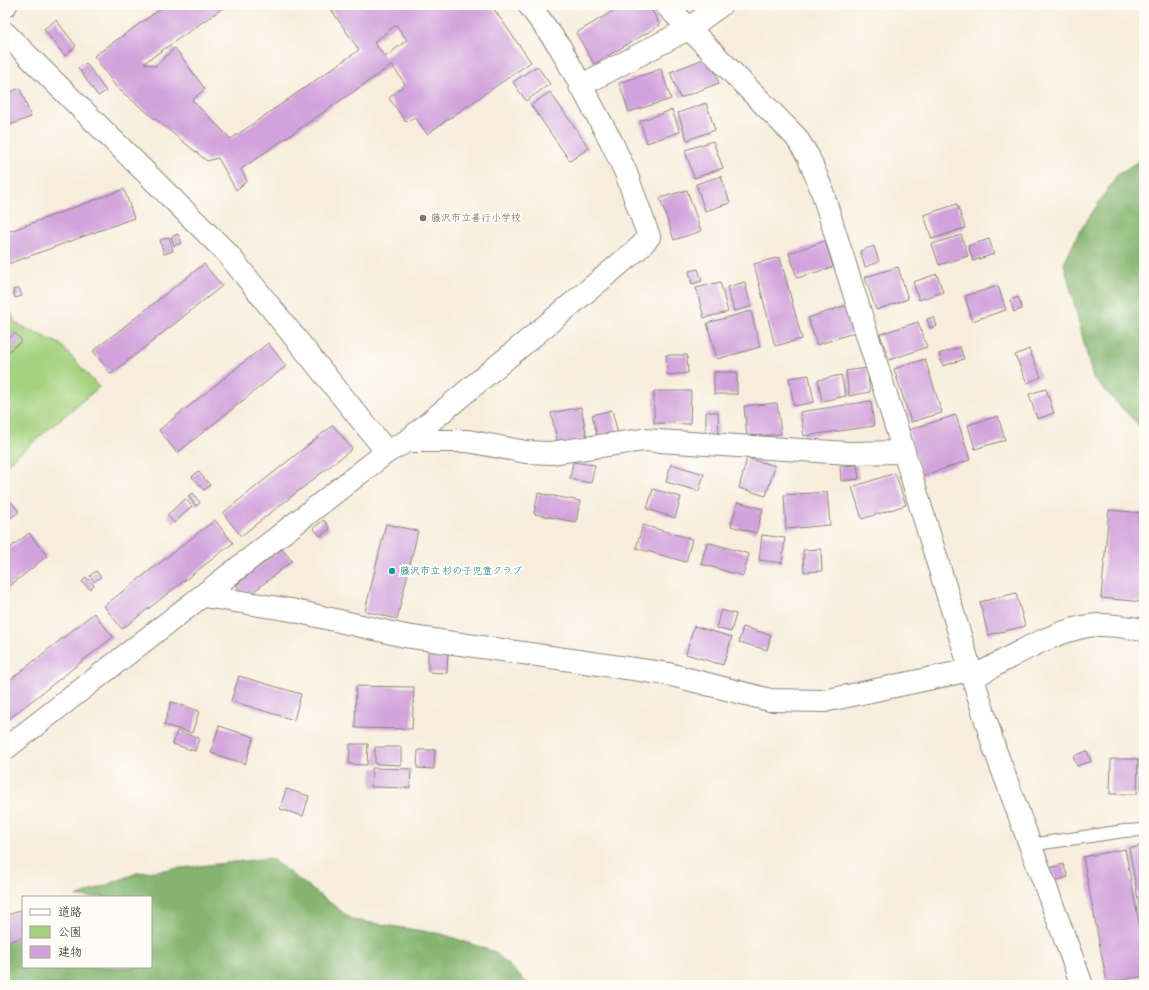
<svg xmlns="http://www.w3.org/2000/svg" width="1149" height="990" viewBox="0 0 1149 990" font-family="Pangolin,'Klee One',sans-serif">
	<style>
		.green { fill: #a5d27f; stroke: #60774e }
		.forest { fill: #84b46e; stroke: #506845 }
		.building { fill: #d1a2db; fill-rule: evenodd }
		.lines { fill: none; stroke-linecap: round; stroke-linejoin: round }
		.lane-casing { stroke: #8a847c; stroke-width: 14 }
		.street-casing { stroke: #8a847c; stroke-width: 24 }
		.secondary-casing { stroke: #8a847c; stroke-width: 24 }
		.lane { stroke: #fff; stroke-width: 12 }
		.street { stroke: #fff; stroke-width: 22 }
		.secondary { stroke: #fff; stroke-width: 22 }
		.education-dot { fill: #8d6e63; stroke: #fdfcf7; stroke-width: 1.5 }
		.culture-dot { fill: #0f9aa8; stroke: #fdfcf7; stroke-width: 1.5 }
		.labels { text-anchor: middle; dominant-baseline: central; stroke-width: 4; stroke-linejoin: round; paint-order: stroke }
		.education-label { font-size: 10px; fill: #785e54; stroke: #fdfcf7; text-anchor: start }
		.culture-label { font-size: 10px; fill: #0d838f; stroke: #fdfcf7; text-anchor: start }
	</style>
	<rect width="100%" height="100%" fill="#fdfcf7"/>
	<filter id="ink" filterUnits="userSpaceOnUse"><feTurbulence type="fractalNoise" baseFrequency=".025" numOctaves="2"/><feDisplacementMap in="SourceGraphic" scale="8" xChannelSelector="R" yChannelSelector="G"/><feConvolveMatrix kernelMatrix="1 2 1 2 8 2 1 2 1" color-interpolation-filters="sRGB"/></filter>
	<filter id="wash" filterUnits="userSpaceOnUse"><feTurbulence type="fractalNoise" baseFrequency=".012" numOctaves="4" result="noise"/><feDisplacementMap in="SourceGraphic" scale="16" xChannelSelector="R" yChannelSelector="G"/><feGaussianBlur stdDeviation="0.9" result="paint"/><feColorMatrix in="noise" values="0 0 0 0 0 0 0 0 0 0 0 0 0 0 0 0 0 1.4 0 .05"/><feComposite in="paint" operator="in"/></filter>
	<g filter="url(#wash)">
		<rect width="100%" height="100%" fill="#f8eddc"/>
		<polygon class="green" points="5,295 15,323 60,344 99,387 7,464 5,462"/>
		<g class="forest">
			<polygon points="1144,157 1144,431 1093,378 1064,264 1078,234 1117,175"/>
			<polygon points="270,858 353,920 442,934 495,952 529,985 5,985 5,925 23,918 23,967 151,967 151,897 76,897 137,873"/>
		</g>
		<g id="blocks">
			<g class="building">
				<path d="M166 5H227L144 63 155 66 175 48 205 89 192 100 231 139 359 50 328 5H491L531 62 427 134 415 117 406 122 389 98 405 84 392 65 241 169 247 181 236 190 218 158 207 161 117 88 94 56ZM396 25 407 40 385 57 374 42Z"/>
				<polygon points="623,5 649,5 660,25 594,64 576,33"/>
				<polygon points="56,20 76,46 65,56 44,29"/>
				<polygon points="709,57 719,83 680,98 670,72"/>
				<polygon points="86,63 106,91 98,96 78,68"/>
				<polygon points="537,66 550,84 526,101 513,82"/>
				<polygon points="661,69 671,99 629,112 619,83"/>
				<polygon points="20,88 31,117 5,127 5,94"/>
				<polygon points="550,92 589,148 570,161 531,105"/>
				<polygon points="706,103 715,130 687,140 678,113"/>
				<polygon points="672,110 680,132 647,143 640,121"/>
				<polygon points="713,141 723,168 694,178 685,150"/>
				<polygon points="721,176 730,203 705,211 696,184"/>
				<polygon points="124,189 134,218 5,265 5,233"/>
				<polygon points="687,190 701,231 674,240 660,198"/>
				<polygon points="957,204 965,228 932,239 924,215"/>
				<polygon points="178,234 182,243 174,246 171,237"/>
				<polygon points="961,235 968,256 939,265 932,244"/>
				<polygon points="169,237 173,251 164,254 160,240"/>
				<polygon points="989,239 994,254 973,261 968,246"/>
				<polygon points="825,241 833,267 797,278 789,253"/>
				<polygon points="874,246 879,262 865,267 860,251"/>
				<polygon points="780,257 802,339 775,346 754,264"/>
				<polygon points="204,264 222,286 111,374 93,351"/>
				<polygon points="898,267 908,299 876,310 865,277"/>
				<polygon points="698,269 702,281 692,284 689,271"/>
				<polygon points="937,274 943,292 919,300 913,282"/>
				<polygon points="720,282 728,312 704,318 696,288"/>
				<polygon points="745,282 751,307 734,311 727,287"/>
				<polygon points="998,286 1006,310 972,321 965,296"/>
				<polygon points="19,288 22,296 15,298 13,290"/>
				<polygon points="1018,297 1022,309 1014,312 1010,300"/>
				<polygon points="847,305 856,332 817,345 808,318"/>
				<polygon points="751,311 760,347 717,359 707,323"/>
				<polygon points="934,317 937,326 930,328 927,319"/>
				<polygon points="918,322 927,347 889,360 880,334"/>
				<polygon points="15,333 22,341 5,354 5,341"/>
				<polygon points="268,343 286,366 177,453 159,430"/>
				<polygon points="960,347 964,359 943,366 939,354"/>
				<polygon points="1029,349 1041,377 1027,383 1015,355"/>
				<polygon points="666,355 687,355 688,373 667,375"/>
				<polygon points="925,359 942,413 911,422 894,369"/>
				<polygon points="867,368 870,392 849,396 846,371"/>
				<rect x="714" y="372" width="23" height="22"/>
				<polygon points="809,375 814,402 794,406 789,378"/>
				<polygon points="841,375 846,396 822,401 818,380"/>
				<polygon points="1046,389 1054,413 1037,419 1029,394"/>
				<polygon points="654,391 691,391 690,424 654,423"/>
				<polygon points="871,401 874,426 804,436 800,412"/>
				<polygon points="777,403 781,434 747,437 744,406"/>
				<polygon points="581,407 587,438 558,445 551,413"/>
				<polygon points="612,410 618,434 598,439 592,415"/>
				<polygon points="706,412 718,412 719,437 706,437"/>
				<polygon points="956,415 970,460 922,476 908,430"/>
				<polygon points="998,416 1005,440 975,449 968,425"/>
				<polygon points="333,425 352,449 241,536 223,513"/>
				<polygon points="747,458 775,466 766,496 739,488"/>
				<polygon points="573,462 595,465 591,483 570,479"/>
				<polygon points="671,464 704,474 699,491 666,482"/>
				<polygon points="857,465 859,479 841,481 840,466"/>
				<polygon points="198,471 210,485 204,490 192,477"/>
				<polygon points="895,473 906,505 862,519 852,487"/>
				<polygon points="653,489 681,497 675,518 647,509"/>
				<polygon points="827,492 830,525 786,529 784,495"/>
				<polygon points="193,493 200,503 196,506 188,496"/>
				<polygon points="538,493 580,501 576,522 534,514"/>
				<polygon points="5,494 19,512 9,519 5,514"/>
				<polygon points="185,499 192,506 174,523 167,515"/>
				<polygon points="738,502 763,509 756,533 731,526"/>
				<polygon points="1109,510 1144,513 1144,602 1101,598"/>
				<polygon points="215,520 233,543 122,629 104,606"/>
				<polygon points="324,520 330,529 320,536 313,528"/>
				<polygon points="386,524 418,531 397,619 365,611"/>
				<polygon points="643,525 692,539 686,562 636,548"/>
				<polygon points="29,533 47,556 5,590 5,552"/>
				<polygon points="762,535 785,538 782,563 759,560"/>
				<polygon points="707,542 749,554 743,576 701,564"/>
				<polygon points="282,549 292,561 246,598 236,585"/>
				<polygon points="821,549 822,571 804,572 803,550"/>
				<polygon points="96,571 101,577 94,582 90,576"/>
				<polygon points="86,577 94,585 90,589 82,582"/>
				<polygon points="1016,593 1025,626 988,635 980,602"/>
				<polygon points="721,610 736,614 731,632 716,628"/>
				<polygon points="94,613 113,637 5,722 5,684"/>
				<polygon points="694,626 732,637 723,665 686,654"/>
				<polygon points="743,627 771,635 767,650 739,642"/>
				<polygon points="428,650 448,651 447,673 428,672"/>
				<polygon points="239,676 301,694 294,720 231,701"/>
				<polygon points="356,686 414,687 412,729 355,728"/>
				<polygon points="171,702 199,711 192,733 164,725"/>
				<polygon points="219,726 254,737 245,764 211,753"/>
				<polygon points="177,731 199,738 195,751 173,744"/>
				<polygon points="350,744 368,744 367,765 349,764"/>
				<polygon points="375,747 401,747 401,765 375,764"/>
				<polygon points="418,750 435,750 434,769 417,768"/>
				<polygon points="1087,751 1091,761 1077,766 1073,756"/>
				<polygon points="1111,759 1138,759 1137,794 1110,794"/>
				<polygon points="372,768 411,769 410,788 371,787"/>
				<polygon points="1142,774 1144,774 1144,793 1141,793"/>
				<polygon points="286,789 309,796 303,816 280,809"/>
				<polygon points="1144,846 1144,927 1143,927 1129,848"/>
				<polygon points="1125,849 1144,949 1144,976 1107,983 1083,857"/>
				<polygon points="1063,864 1068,877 1056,881 1051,868"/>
				<polygon points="23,910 23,937 5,943 5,916"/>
			</g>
		</g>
	</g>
	<g filter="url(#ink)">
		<use href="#blocks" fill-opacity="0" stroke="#8a847c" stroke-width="1"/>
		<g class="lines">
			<defs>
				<polyline id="lane" points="1030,845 1124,831 1144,830"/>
				<g id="street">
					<polyline points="666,5 796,137 808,156 821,188 904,452 994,747 1082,985"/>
					<polyline points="5,33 227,253 387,452"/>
					<polyline points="580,86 688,29 721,5"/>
					<polyline points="407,441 468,441 526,452 550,453 643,440 849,453 904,452"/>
					<polyline points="204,596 291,610 405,636 668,674 770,700 824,701 970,670"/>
					<path d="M972 678C1007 659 1058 627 1098 625 1113 624 1130 628 1144 630"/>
					<polyline points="5,749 387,452 407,441 640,247 649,237 626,173 611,141 560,47 529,5"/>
				</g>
				<polyline id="secondary" points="5,5 6,5"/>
			</defs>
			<use href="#lane" class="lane-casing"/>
			<use href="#street" class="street-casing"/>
			<use href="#secondary" class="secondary-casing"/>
			<use href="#lane" class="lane"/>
			<use href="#street" class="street"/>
			<use href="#secondary" class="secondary"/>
		</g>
	</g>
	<circle class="education-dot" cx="423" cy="218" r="4"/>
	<circle class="culture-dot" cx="392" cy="571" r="4"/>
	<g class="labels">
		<g class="education-label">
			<text x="431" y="218">藤沢市立善行小学校</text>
		</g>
		<g class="culture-label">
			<text x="400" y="571">藤沢市立 杉の子児童クラブ</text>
		</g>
	</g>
	<rect width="1149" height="990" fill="none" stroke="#fdfcf7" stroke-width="20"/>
	<rect x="22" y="896" width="130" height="72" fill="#fdfcf7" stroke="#a3a29f"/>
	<rect x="30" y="909" width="20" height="6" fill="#ffffff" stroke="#a3a29f"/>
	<text x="58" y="916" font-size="12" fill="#1c1c1c">道路</text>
	<rect x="30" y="926" width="20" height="12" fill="#a5d27f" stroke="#a3a29f"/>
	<text x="58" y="936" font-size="12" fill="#1c1c1c">公園</text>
	<rect x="30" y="946" width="20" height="12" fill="#d1a2db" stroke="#a3a29f"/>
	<text x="58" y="956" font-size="12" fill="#1c1c1c">建物</text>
</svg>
